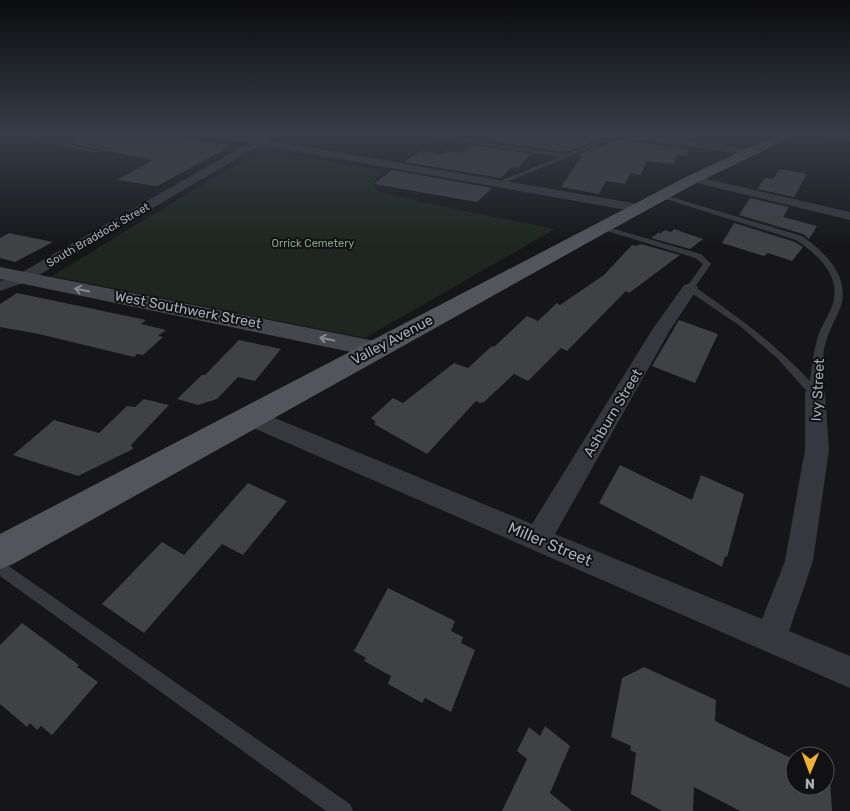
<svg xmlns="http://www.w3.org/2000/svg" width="850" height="811" viewBox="0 0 850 811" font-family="Rubik,sans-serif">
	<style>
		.green { fill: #1e261f }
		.building { fill: #404145 }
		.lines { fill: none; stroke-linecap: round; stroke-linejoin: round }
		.lane { fill: #37383d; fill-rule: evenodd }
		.street { fill: #37383d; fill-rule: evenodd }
		.secondary { fill: #45474d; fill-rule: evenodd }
		.primary { fill: #53555c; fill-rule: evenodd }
		.oneway { stroke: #858993 }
		.labels { text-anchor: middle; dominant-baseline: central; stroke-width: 4; stroke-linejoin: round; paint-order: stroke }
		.far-street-label { font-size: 11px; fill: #a8adb8; stroke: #111113 }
		.far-park-label { font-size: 11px; fill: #7fa381; stroke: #111113 }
		.street-label { font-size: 14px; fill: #a8adb8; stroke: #111113 }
		.near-street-label { font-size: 16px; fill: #a8adb8; stroke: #111113 }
	</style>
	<rect width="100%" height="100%" fill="#161618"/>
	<polygon class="green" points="261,149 386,171 373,182 378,191 421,202 555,229 365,338 52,276"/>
	<g class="building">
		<polygon points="75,134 164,134 231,146 157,186 117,180 153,160 74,144"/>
		<polygon points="494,134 611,134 611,135 566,152 483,140"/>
		<polygon points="651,134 696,134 693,140"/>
		<polygon points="618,139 689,149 686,156 677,155 674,164 646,161 641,175 630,173 625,184 606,181 599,194 561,187 582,156 577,155"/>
		<polygon points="474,145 531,154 518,168 512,167 501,178 404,162 420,151 442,154 447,151 460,153"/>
		<polygon points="780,169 807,174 794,197 757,189 765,178 773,179"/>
		<polygon points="392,170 492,188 477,202 374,184"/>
		<polygon points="750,198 789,207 783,217 817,226 809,239 803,234 739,215"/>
		<polygon points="734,223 795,242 803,247 792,261 768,253 764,256 722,243"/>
		<polygon points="674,229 703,239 690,249 651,238 658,233 661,233 665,230 671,232"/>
		<polygon points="9,233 53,242 15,262 0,258 0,238"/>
		<polygon points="641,244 680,255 629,293 626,291 567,351 561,348 528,381 514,374 484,402 480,403 476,401 427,454 374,424 376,422 371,418 393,398 403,403 454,363 468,368 492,346 494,347 527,316 538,321 557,303 560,305 604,275 632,245 636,246"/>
		<polygon points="17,293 146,320 141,324 166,330 158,336 163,337 143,355 137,354 134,357 39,334 0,327 0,304"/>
		<polygon points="679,320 718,334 695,383 652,366"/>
		<polygon points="239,340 281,349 255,381 238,377 217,399 198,405 177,399 202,375 205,375"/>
		<polygon points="144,399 169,405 131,445 133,449 78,476 13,455 54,420 99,433 127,406 135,407"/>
		<polygon points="620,465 692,500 701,475 744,494 727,557 725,556 722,567 599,503"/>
		<polygon points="248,483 287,501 243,555 222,544 144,633 102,604 162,542 184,555"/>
		<polygon points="388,588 455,621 451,631 463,637 461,643 475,650 451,712 425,698 422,703 388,684 391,676 364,661 366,658 354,651"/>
		<polygon points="22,623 79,665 77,667 98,682 52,735 41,726 37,730 30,723 27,727 0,704 0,645"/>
		<polygon points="644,667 716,700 715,721 795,760 795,786 825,786 825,774 830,777 832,811 740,811 694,787 693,811 662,811 631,794 636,753 630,750 631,746 611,737 622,678"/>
		<polygon points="545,726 570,746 550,793 572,811 502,811 527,759 517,751 529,727 540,736"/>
	</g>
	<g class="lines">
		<g class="lane">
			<polygon points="17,134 25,134 98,151 95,153"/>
			<polygon points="415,134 427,134 566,154 618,134 625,134 497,186 495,185 495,183 560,157"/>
			<path d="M661 194 802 236C824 251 850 276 841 306 835 321 827 334 824 349 822 363 824 385 819 396H811L777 358 740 326 687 290 686 288 703 264 695 258 597 228 604 226 701 254 711 264 695 287C738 317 774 343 810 381 812 364 814 347 820 331 824 322 830 313 833 303 841 275 817 254 796 240L659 197 658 196Z"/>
			<polygon points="0,560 350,804 353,811 326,811 0,576"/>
		</g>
		<g class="street">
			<path d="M211 134C226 133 239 136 254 138 259 138 262 136 266 137L267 140 638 204 644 208 638 212 260 145 29 281 0 291V281L17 275 249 143 216 137Z"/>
			<polygon points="613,134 638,134 749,149 754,152 749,155 618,137"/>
			<polygon points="821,134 850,135 850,141 826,137"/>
			<polygon points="693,176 850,212 850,220 689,181 687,179 689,177"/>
			<polygon points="690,283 696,285 698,288 670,330 555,534 762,619 785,561 805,450 805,393 808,388 815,386 822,388 825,393 829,450 813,561 789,631 850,656 850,688 242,423 239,417 242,411 250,409 258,411 532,524 652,330 684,285"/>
		</g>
		<polygon class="secondary" points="0,267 375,341 384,344 387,349 384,354 375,357 0,279"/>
		<polygon class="primary" points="778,134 794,134 792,137 698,182 607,232 13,564 0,569 0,534 688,176"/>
	</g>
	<defs><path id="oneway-shaft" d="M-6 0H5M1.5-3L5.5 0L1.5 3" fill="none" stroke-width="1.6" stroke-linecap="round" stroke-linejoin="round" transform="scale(1.25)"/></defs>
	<g class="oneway">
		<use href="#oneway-shaft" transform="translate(82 290) rotate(-169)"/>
		<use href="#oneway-shaft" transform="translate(327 339) rotate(-168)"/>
	</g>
	<linearGradient id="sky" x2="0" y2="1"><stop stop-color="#0c0c0d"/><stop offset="0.54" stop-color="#363c48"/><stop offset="1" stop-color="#363c48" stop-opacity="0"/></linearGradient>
	<rect width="850" height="247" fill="url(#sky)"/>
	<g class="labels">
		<g class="far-street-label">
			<text transform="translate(98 235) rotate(-30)">South Braddock Street</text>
		</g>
		<g class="far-park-label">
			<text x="313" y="243">Orrick Cemetery</text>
		</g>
		<g class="street-label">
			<text transform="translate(188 310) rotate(11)">West Southwerk Street</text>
			<text transform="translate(392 340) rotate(-28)">Valley Avenue</text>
			<text transform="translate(818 390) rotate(-87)">Ivy Street</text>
			<text transform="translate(613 413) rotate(-59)">Ashburn Street</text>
		</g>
		<g class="near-street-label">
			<text transform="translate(550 544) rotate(23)">Miller Street</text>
		</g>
	</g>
	<g transform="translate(810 771) rotate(181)"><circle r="24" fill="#111113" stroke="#4d4f55"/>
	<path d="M0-4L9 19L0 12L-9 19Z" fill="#f2b134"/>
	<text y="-8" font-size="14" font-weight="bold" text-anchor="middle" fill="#a8adb8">N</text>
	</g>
</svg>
